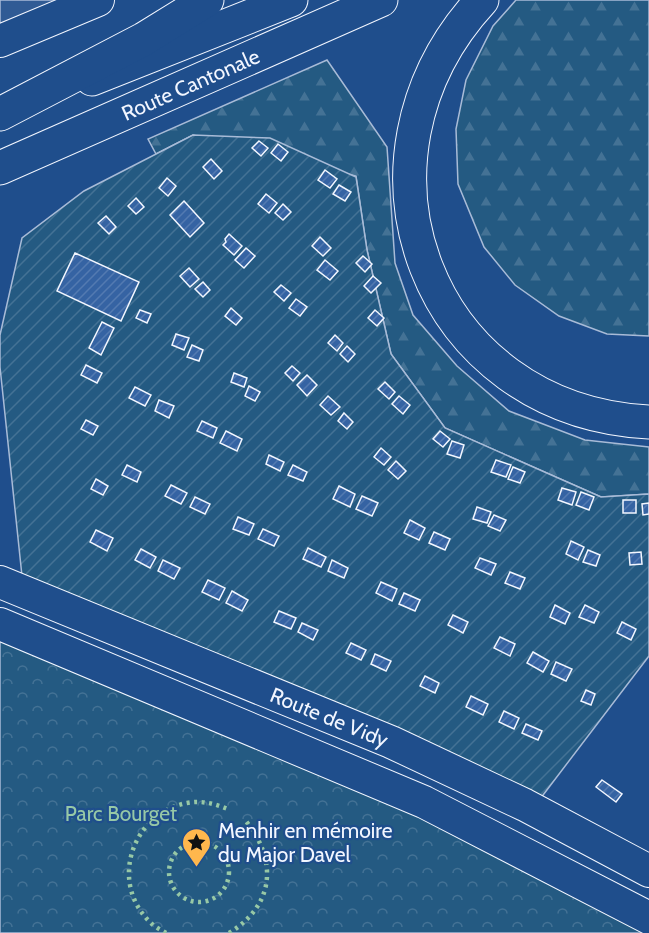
<svg xmlns="http://www.w3.org/2000/svg" width="649" height="933" viewBox="0 0 649 933" font-family="Cabin,sans-serif">
	<style>
		.forest { fill: url(#forest-firs); stroke: #a8bbd7; stroke-width: 1.5 }
		.park { fill: url(#park-crowns); stroke: #a8bbd7; stroke-width: 1.5 }
		.garden { fill: url(#garden-furrows); stroke: #a8bbd7; stroke-width: 1.5 }
		.parking { fill: #305b95; stroke: #a8bbd7; stroke-width: 1.5 }
		.building { fill: url(#building-hatch); stroke: #f2f6ff; stroke-width: 1.5 }
		.lines { fill: none; stroke-linecap: round; stroke-linejoin: round }
		.minor-casing { stroke: #f2f6ff; stroke-width: 34 }
		.major-casing { stroke: #f2f6ff; stroke-width: 35 }
		.highway-casing { stroke: #f2f6ff; stroke-width: 35 }
		.minor { stroke: #1f4e8c; stroke-width: 32 }
		.major { stroke: #1f4e8c; stroke-width: 33 }
		.highway { stroke: #1f4e8c; stroke-width: 33 }
		.hedge { stroke: #97c8a6; stroke-width: 4.5; stroke-dasharray: 3 4.5; stroke-linecap: butt }
		.labels { text-anchor: middle; dominant-baseline: central; stroke-width: 4.5; stroke-linejoin: round; paint-order: stroke }
		.street-label { font-size: 21px; fill: #f2f6ff; stroke: #1f4e8c }
		.park-label { font-size: 21px; fill: #97c8a6; stroke: #1f4e8c }
		.poi-label { font-size: 21px; fill: #f2f6ff; stroke: #1f4e8c; text-anchor: start }
	</style>
	<defs>
		<pattern id="forest-firs" width="22" height="20" patternUnits="userSpaceOnUse" patternTransform="scale(1.5)"><rect width="22" height="20" fill="#245a82"/><path d="M5 1l3.5 6h-7zM16 11l3.5 6h-7z" fill="#447295"/></pattern>
		<pattern id="park-crowns" width="20" height="18" patternUnits="userSpaceOnUse" patternTransform="scale(1.5)"><rect width="20" height="18" fill="#245a82"/><path d="M2 6a3 3 0 1 1 6 0M12 15a3 3 0 1 1 6 0" fill="none" stroke="#447295"/></pattern>
		<pattern id="garden-furrows" width="10" height="10" patternUnits="userSpaceOnUse" patternTransform="scale(1.5)"><rect width="10" height="10" fill="#245a82"/><path d="M-1 1l2-2M0 10L10 0M9 11l2-2" fill="none" stroke="#447295"/></pattern>
		<pattern id="building-hatch" width="6" height="6" patternUnits="userSpaceOnUse" patternTransform="scale(1.5)"><rect width="6" height="6" fill="#3563a3"/><path d="M-1 1l2-2M0 6l6-6M5 7l2-2" fill="none" stroke="#537ab1"/></pattern>
	</defs>
	<rect width="100%" height="100%" fill="#1f4e8c"/>
	<g class="forest">
		<polygon points="516,0 649,0 649,336 607,334 559,316 515,285 484,247 458,184 456,129 466,80 493,26"/>
		<polygon points="327,60 387,147 395,263 413,315 457,366 509,411 585,440 649,447 649,494 601,497 445,428 391,354 367,250 356,176 193,135 156,154 148,139"/>
	</g>
	<polygon class="park" points="0,633 383,791 649,933 0,933"/>
	<polygon class="garden" points="193,135 270,138 356,177 367,250 391,354 445,428 601,497 649,494 649,656 540,799 22,576 0,367 0,335 22,238 84,191"/>
	<polygon class="parking" points="0,0 61,0 0,25"/>
	<g class="building">
		<polygon points="259,141 268,148 261,156 252,148"/>
		<polygon points="278,144 288,152 281,161 271,153"/>
		<polygon points="211,159 222,171 214,179 203,167"/>
		<polygon points="325,170 337,179 330,188 318,180"/>
		<polygon points="167,178 176,186 168,196 159,188"/>
		<polygon points="339,185 351,192 345,201 333,194"/>
		<polygon points="266,194 277,203 269,213 258,204"/>
		<polygon points="136,198 144,207 136,214 128,206"/>
		<polygon points="184,201 204,223 190,237 170,215"/>
		<polygon points="283,204 291,212 283,220 275,213"/>
		<polygon points="106,216 116,227 109,234 98,223"/>
		<polygon points="229,234 242,246 234,255 223,245 226,242 225,239"/>
		<polygon points="320,237 331,248 323,256 312,246"/>
		<polygon points="246,248 255,256 244,268 235,260"/>
		<polygon points="75,253 139,282 121,321 57,291"/>
		<polygon points="363,256 372,264 365,272 356,263"/>
		<polygon points="325,260 338,271 330,280 317,270"/>
		<polygon points="189,268 199,279 190,287 180,276"/>
		<polygon points="373,276 381,283 371,293 364,286"/>
		<polygon points="203,282 210,290 203,297 195,289"/>
		<polygon points="281,285 291,293 284,301 274,292"/>
		<polygon points="296,299 307,307 300,316 289,308"/>
		<polygon points="231,308 242,318 236,325 225,316"/>
		<polygon points="140,310 151,314 147,323 136,318"/>
		<polygon points="375,310 384,318 377,326 368,318"/>
		<polygon points="102,322 114,328 101,355 89,348"/>
		<polygon points="176,334 189,338 184,350 172,345"/>
		<polygon points="335,335 343,343 337,351 328,343"/>
		<polygon points="192,345 203,350 199,361 187,357"/>
		<polygon points="347,346 355,354 348,362 340,354"/>
		<polygon points="86,365 102,373 97,383 81,375"/>
		<polygon points="292,366 300,373 293,381 285,373"/>
		<polygon points="234,373 247,378 244,387 231,382"/>
		<polygon points="307,375 317,385 307,396 297,385"/>
		<polygon points="385,382 395,392 389,399 378,389"/>
		<polygon points="249,386 260,392 255,401 245,396"/>
		<polygon points="135,387 151,395 145,406 129,398"/>
		<polygon points="328,396 340,407 331,415 320,405"/>
		<polygon points="399,396 410,405 403,414 392,404"/>
		<polygon points="159,400 174,406 169,418 155,411"/>
		<polygon points="344,413 353,422 347,429 338,421"/>
		<polygon points="86,420 98,426 93,435 81,429"/>
		<polygon points="202,421 217,428 213,438 197,431"/>
		<polygon points="226,431 242,439 237,451 220,443"/>
		<polygon points="440,431 450,439 443,447 433,439"/>
		<polygon points="452,441 464,445 460,458 447,454"/>
		<polygon points="381,448 391,457 384,465 374,457"/>
		<polygon points="269,455 284,462 280,471 266,464"/>
		<polygon points="496,460 511,465 506,477 491,472"/>
		<polygon points="396,461 406,471 398,479 388,470"/>
		<polygon points="127,465 141,472 137,482 122,475"/>
		<polygon points="293,465 307,472 303,481 288,475"/>
		<polygon points="513,467 525,472 520,483 508,479"/>
		<polygon points="96,479 108,486 103,495 91,489"/>
		<polygon points="171,485 187,493 181,504 165,496"/>
		<polygon points="339,486 355,494 350,507 333,499"/>
		<polygon points="562,488 576,492 572,505 558,500"/>
		<polygon points="581,492 594,497 589,510 576,505"/>
		<polygon points="362,496 378,503 372,516 356,509"/>
		<polygon points="195,497 210,504 205,514 190,507"/>
		<rect x="623" y="500" width="13" height="13"/>
		<polygon points="649,503 649,514 643,515 642,504"/>
		<polygon points="477,507 491,512 487,523 473,519"/>
		<polygon points="494,515 506,520 500,531 488,526"/>
		<polygon points="238,517 254,524 249,535 233,529"/>
		<polygon points="410,520 425,528 419,540 404,533"/>
		<polygon points="263,529 279,536 274,546 258,539"/>
		<polygon points="96,530 113,538 107,551 90,542"/>
		<polygon points="434,532 450,539 445,550 429,543"/>
		<polygon points="571,541 584,547 578,560 566,554"/>
		<polygon points="308,548 326,557 321,567 303,559"/>
		<polygon points="141,549 156,557 150,568 135,560"/>
		<polygon points="588,550 600,555 596,566 583,562"/>
		<polygon points="641,552 642,564 630,565 629,553"/>
		<polygon points="480,558 496,564 491,575 475,568"/>
		<polygon points="163,560 180,568 174,579 158,571"/>
		<polygon points="332,560 348,568 344,578 328,571"/>
		<polygon points="510,572 525,578 520,589 505,583"/>
		<polygon points="208,580 225,588 219,600 202,592"/>
		<polygon points="381,582 397,589 392,601 376,593"/>
		<polygon points="232,591 248,600 242,611 226,603"/>
		<polygon points="404,593 420,600 415,611 399,604"/>
		<polygon points="555,605 570,613 565,624 550,617"/>
		<polygon points="585,605 599,612 594,623 579,617"/>
		<polygon points="279,611 296,618 291,629 274,622"/>
		<polygon points="453,615 468,622 463,633 448,625"/>
		<polygon points="622,622 636,629 631,640 617,633"/>
		<polygon points="302,623 318,630 313,640 298,632"/>
		<polygon points="500,637 515,644 510,656 494,648"/>
		<polygon points="351,643 366,650 361,660 346,653"/>
		<polygon points="533,652 549,661 543,672 527,663"/>
		<polygon points="375,654 391,661 386,671 371,664"/>
		<polygon points="556,662 572,669 566,681 551,674"/>
		<polygon points="425,676 439,683 435,693 420,686"/>
		<polygon points="586,690 595,694 591,705 581,701"/>
		<polygon points="471,696 488,704 483,715 466,707"/>
		<polygon points="504,711 519,718 514,729 499,722"/>
		<polygon points="526,724 542,731 538,740 522,733"/>
		<polygon points="602,780 622,794 616,802 596,787"/>
	</g>
	<g class="lines">
		<defs>
			<g id="minor">
				<polyline points="0,41 98,0"/>
				<path id="s1" d="M0 582 391 742 525 805 649 871"/>
				<polyline points="0,624 424,802 649,918"/>
			</g>
			<g id="major">
				<polyline points="92,79 291,0"/>
				<path id="s2" d="M0 168 381 0"/>
			</g>
			<g id="highway">
				<path d="M482 0C333 161 427 411 649 422"/>
				<polyline points="0,114 144,39 207,0"/>
			</g>
		</defs>
		<use href="#minor" class="minor-casing"/>
		<use href="#major" class="major-casing"/>
		<use href="#highway" class="highway-casing"/>
		<use href="#minor" class="minor"/>
		<use href="#major" class="major"/>
		<use href="#highway" class="highway"/>
		<g class="hedge">
			<circle cx="199" cy="872" r="30"/>
			<path d="M166 933C161 930 155 927 151 923 108 883 132 813 187 803 202 800 215 804 228 809"/>
			<path d="M229 933C275 905 278 860 245 820"/>
		</g>
	</g>
	<defs>
		<symbol id="sight-pin" viewBox="-11 -11 22 30"><path d="M0 17L-7.5 6A9.5 9.5 0 1 1 7.5 6Z" fill="#ffb74d" stroke="#1f4e8c"/><path d="M0-6L1.8-2.2L6-1.7L2.9 1.2L3.7 5.4L0 3.3L-3.7 5.4L-2.9 1.2L-6-1.7L-1.8-2.2Z" fill="#111"/></symbol>
	</defs>
	<g fill-rule="evenodd">
		<use href="#sight-pin" x="180" y="826" width="33" height="45"/>
	</g>
	<g class="labels">
		<g class="street-label">
			<text stroke="none"><textPath href="#s2" startOffset="208">Route Cantonale</textPath></text>
			<text stroke="none"><textPath href="#s1" startOffset="356">Route de Vidy</textPath></text>
		</g>
		<g class="park-label">
			<text x="121" y="813">Parc Bourget</text>
		</g>
		<g class="poi-label">
			<text x="218" y="830">Menhir en mémoire<tspan x="218" dy="24">du Major Davel</tspan></text>
		</g>
	</g>
</svg>
